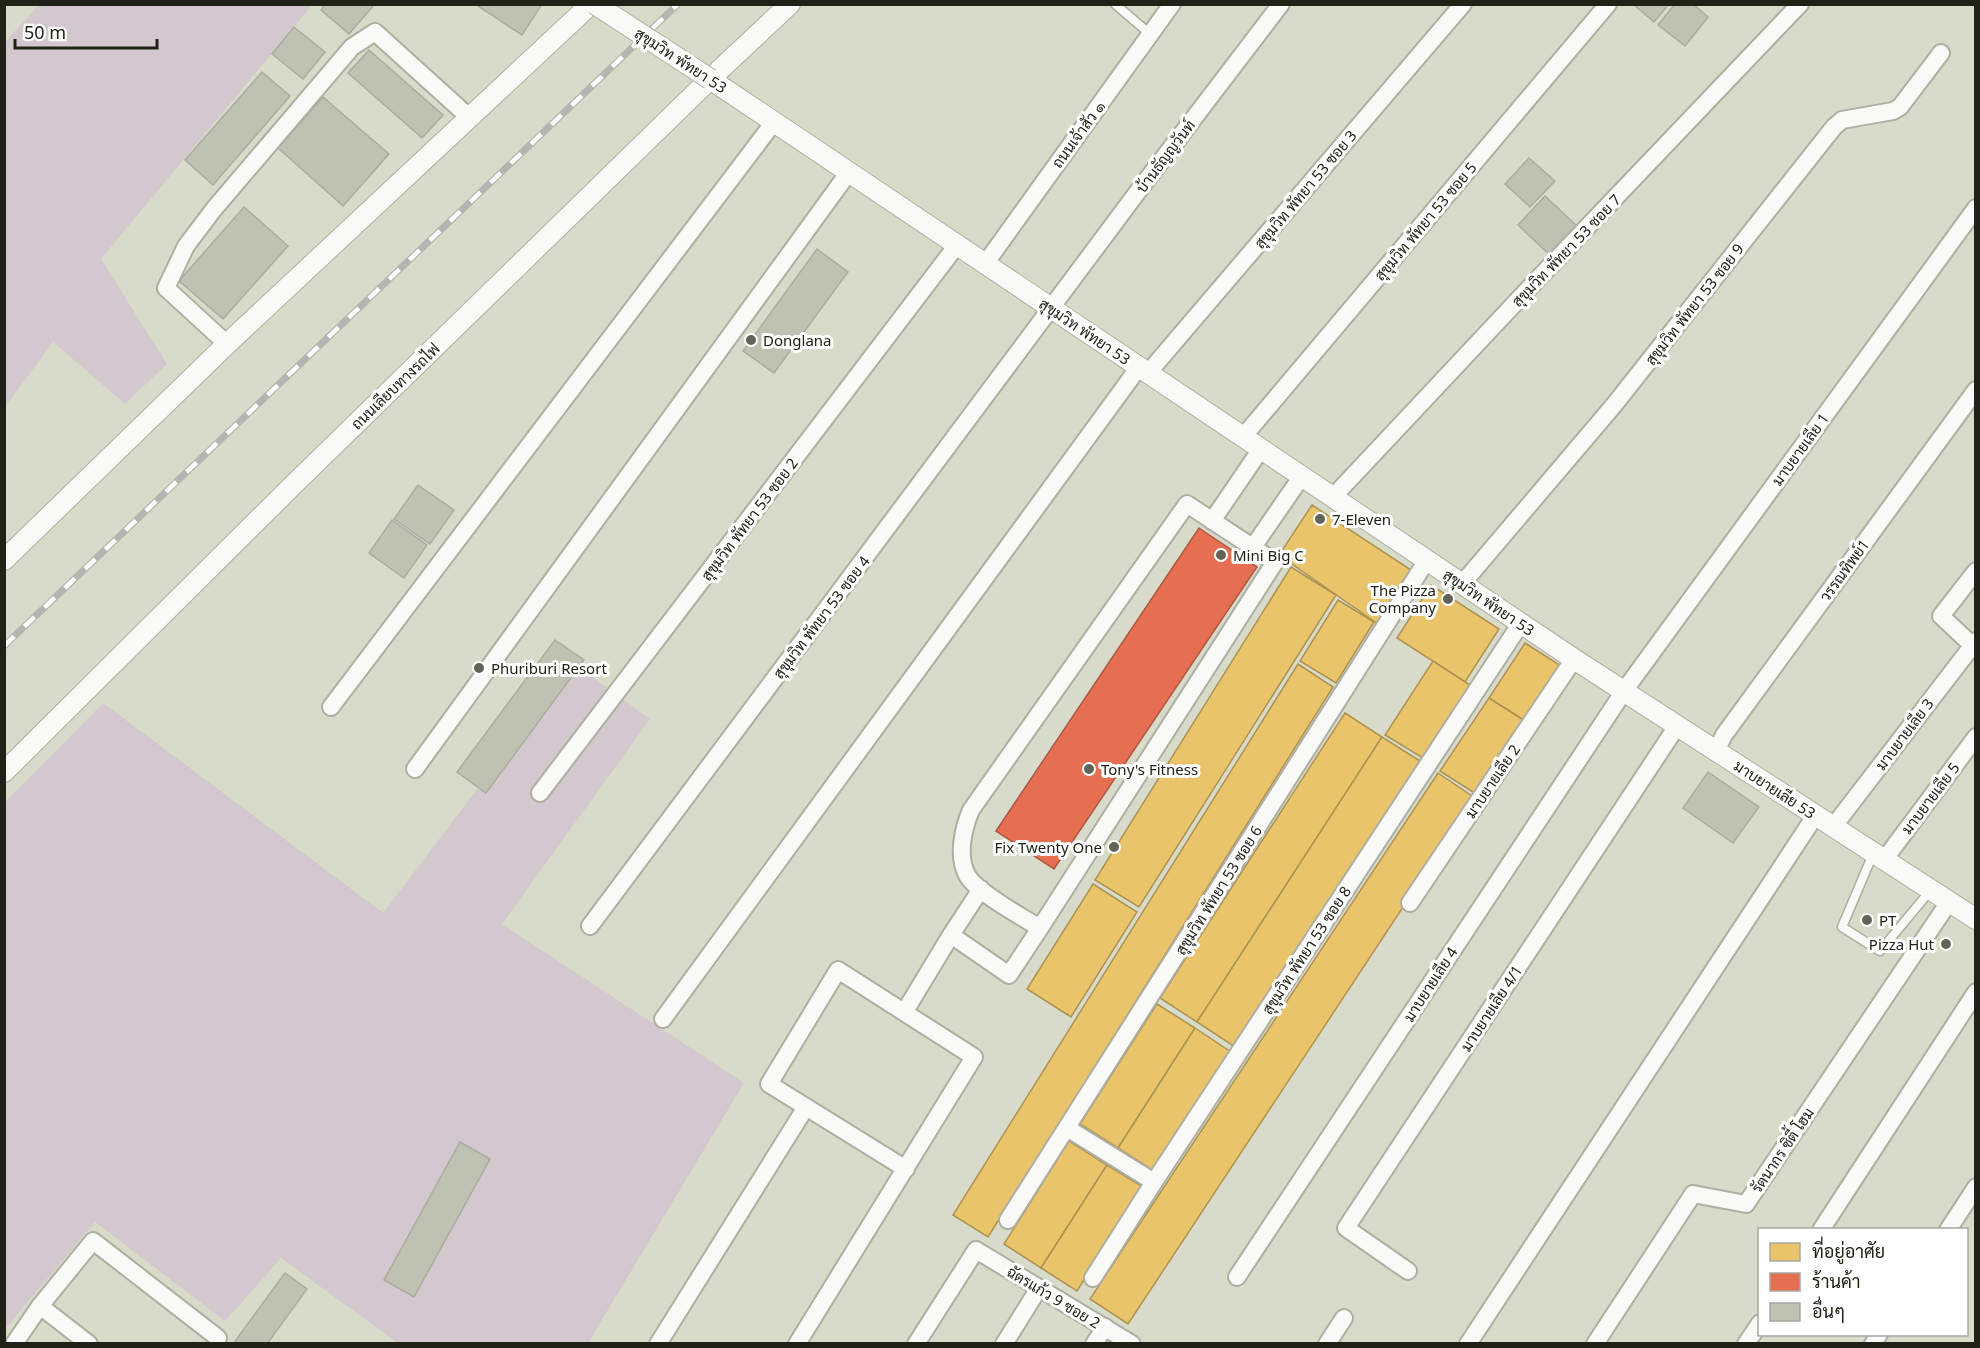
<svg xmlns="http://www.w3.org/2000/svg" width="1980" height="1348" viewBox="0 0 1980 1348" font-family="'Noto Sans',Sarabun,sans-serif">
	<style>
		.green { fill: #d2c8cd }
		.homes { fill: #e9c46a; stroke: #ad9351; stroke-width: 1.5 }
		.shops { fill: #e76f51; stroke: #ac5840; stroke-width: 1.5 }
		.building { fill: #bfc1b3; stroke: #abaca0; stroke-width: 1.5 }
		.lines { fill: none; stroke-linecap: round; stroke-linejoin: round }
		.service-casing { stroke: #aeafa2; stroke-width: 11 }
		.minor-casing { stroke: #aeafa2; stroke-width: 20 }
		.tertiary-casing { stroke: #aeafa2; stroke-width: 22 }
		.service { stroke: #f9faf7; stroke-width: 8 }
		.minor { stroke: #f9faf7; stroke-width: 16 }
		.tertiary { stroke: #f9faf7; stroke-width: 20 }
		.rail-casing { stroke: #b4b4b0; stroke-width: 7 }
		.rail { stroke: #fff; stroke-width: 4.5; stroke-dasharray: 14; stroke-linecap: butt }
		.tertiary-bridge-casing { stroke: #aeafa2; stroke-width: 22; stroke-linecap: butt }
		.tertiary-bridge { stroke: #f9faf7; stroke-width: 20 }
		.poi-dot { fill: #616356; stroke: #fff; stroke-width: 2 }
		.labels { text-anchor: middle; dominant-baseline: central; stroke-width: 6; stroke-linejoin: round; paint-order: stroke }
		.street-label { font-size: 15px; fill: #212217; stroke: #fff }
		.poi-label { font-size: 15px; fill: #212217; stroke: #fff; text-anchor: start }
	</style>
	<rect width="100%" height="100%" fill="#d9dbca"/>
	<g class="green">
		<polygon points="39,5 312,5 101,259 167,364 125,404 53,342 5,407 5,42"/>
		<polygon points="573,663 650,719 502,924 744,1083 588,1343 398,1343 281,1258 225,1321 95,1222 5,1329 5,802 103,703 383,913"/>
	</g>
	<g class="homes">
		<polygon points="1312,505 1411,570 1378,624 1279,555"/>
		<polygon points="1291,567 1336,595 1139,907 1095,880"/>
		<polygon points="1431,585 1499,629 1465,682 1397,638"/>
		<polygon points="1338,600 1374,622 1336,683 1300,661"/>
		<polygon points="1525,643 1561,666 1525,721 1489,698"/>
		<polygon points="1433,661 1470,685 1423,758 1385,735"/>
		<polygon points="1298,664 1333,687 988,1237 953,1215"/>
		<polygon points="1489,698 1525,721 1476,794 1440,771"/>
		<polygon points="1345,713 1382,737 1197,1022 1160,998"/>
		<polygon points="1382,737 1420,761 1235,1047 1197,1022"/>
		<polygon points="1438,773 1475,798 1128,1324 1090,1299"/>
		<polygon points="1093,884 1137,912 1071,1017 1027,989"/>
		<polygon points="1157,1004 1195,1028 1118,1148 1080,1124"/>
		<polygon points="1195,1028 1231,1052 1154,1171 1118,1148"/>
		<polygon points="1069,1141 1107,1165 1041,1268 1004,1244"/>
		<polygon points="1107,1165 1143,1187 1077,1291 1041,1268"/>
	</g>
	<polygon class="shops" points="1199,528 1257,567 1054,869 996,831"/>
	<g class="building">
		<polygon points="325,4 375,4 349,34 321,10"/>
		<polygon points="475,4 542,4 522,35"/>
		<polygon points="1633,4 1669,4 1654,22"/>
		<polygon points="1675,4 1693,4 1708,17 1685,46 1658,25"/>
		<polygon points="294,27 325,52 303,79 272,54"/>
		<polygon points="369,50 443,115 422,138 348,73"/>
		<polygon points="262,72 290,96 213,185 185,160"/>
		<polygon points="323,97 389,154 343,206 278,148"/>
		<polygon points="1529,158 1555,181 1530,207 1505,184"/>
		<polygon points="1545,196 1578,227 1551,256 1518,225"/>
		<polygon points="244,207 288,246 223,319 179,281"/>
		<polygon points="817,249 848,272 774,373 743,351"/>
		<polygon points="418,485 454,510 430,544 394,519"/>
		<polygon points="392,520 427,545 404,578 369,553"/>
		<polygon points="555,640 584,660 486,793 457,772"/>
		<polygon points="1708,772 1759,807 1733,843 1683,808"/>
		<polygon points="460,1142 490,1159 414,1297 384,1280"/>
		<polygon points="285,1273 307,1289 267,1344 233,1344"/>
	</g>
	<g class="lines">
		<defs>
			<g id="service">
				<polyline points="1115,4 1150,34"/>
				<polyline points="1873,854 1842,927 1880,951 1930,891"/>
			</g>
			<g id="minor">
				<polyline points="985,264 1172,4"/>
				<polyline points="227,344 166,288 186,246 214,209 352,47 375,32 470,118"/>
				<polyline points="1148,373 1463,4"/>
				<polyline points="1243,437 1608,4"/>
				<polyline points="1333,497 1533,284 1800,4"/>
				<polyline points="1212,521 1261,449"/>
				<polyline points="1253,547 1302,476"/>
				<polyline points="1462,584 1614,405 1834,127 1842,120 1893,111 1900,107 1941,53"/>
				<polyline points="1972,645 1941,616 1976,571"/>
				<polyline points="331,707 774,122"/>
				<polyline points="1716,751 1724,735 1976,390"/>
				<polyline points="415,769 849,172"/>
				<polyline points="540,793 957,245"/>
				<polyline points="1833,827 1976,641"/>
				<polyline points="1884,860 1976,737"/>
				<path d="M981 889 951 935 1009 975 1040 928 1275 562 1187 504 971 810C963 829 957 856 967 875 976 892 1022 917 1040 928"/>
				<polyline points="1410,903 1574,659"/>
				<polyline points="590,926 1139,190 1281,4"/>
				<polyline points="905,1011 951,935"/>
				<polyline points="663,1019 1139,367"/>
				<polyline points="1067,1128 1154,1182"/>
				<polyline points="1008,1220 1427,560"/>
				<polyline points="1821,1230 1976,992"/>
				<polyline points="1948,1230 1976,1187"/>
				<polyline points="1408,1271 1346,1228 1677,726"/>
				<polyline points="1237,1277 1624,691 1976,208"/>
				<polyline points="1093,1278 1154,1182 1521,623"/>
				<polyline points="40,1306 89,1344"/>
				<polyline points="14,1344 40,1306 93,1241 218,1338"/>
				<polyline points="658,1344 806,1107"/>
				<polyline points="797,1344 974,1057 838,970 769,1084 906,1169"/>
				<polyline points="916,1344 976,1250 1132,1344"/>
				<polyline points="1004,1344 1039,1288"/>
				<polyline points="1094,1344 1105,1327"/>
				<polyline points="1327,1344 1344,1318"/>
				<polyline points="1468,1344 1815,816"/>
				<polyline points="1595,1344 1693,1194 1746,1204 1949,902"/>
				<polyline points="1746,1344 1760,1323"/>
				<polyline points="1873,1344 1879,1334"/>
			</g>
			<g id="tertiary">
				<polyline points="710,79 1574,659 1976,919"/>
				<polyline points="4,560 227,344 591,4"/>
				<polyline points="4,772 288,490 710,79 790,4"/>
			</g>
		</defs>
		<use href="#service" class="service-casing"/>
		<use href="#minor" class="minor-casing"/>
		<use href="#tertiary" class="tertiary-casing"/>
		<use href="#service" class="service"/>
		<use href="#minor" class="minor"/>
		<use href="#tertiary" class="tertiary"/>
		<defs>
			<polyline id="rail" points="4,646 678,4"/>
		</defs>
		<use href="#rail" class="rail-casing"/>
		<use href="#rail" class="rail"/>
		<defs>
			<polyline id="tertiary-bridge" points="595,4 710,79"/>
		</defs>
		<use href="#tertiary-bridge" class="tertiary-bridge-casing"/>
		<use href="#tertiary-bridge" class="tertiary-bridge"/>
	</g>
	<g class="poi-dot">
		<circle cx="751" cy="340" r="6"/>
		<circle cx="1320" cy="519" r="6"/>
		<circle cx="1221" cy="555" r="6"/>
		<circle cx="1448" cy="599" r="6"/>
		<circle cx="479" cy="668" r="6"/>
		<circle cx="1089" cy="769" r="6"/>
		<circle cx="1114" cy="847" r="6"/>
		<circle cx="1867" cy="920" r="6"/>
		<circle cx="1946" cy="944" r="6"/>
	</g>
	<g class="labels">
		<g class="street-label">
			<text transform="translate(681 60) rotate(33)">สุขุมวิท พัทยา 53</text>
			<text transform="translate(1078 134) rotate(-54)">ถนนเจ้าสัว ๑</text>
			<text transform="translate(1165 156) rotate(-53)">บ้านธัญญวันท์</text>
			<text transform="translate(1305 189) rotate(-50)">สุขุมวิท พัทยา 53 ซอย 3</text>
			<text transform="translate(1425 221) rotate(-50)">สุขุมวิท พัทยา 53 ซอย 5</text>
			<text transform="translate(1566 250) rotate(-46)">สุขุมวิท พัทยา 53 ซอย 7</text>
			<text transform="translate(1694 304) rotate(-52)">สุขุมวิท พัทยา 53 ซอย 9</text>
			<text transform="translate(1085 331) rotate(34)">สุขุมวิท พัทยา 53</text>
			<text transform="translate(395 386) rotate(-44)">ถนนเลียบทางรถไฟ</text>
			<text transform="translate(1800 449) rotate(-54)">มาบยายเลีย 1</text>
			<text transform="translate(749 519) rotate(-53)">สุขุมวิท พัทยา 53 ซอย 2</text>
			<text transform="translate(1844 570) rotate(-54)">วรรณทิพย์1</text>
			<text transform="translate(1489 602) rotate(34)">สุขุมวิท พัทยา 53</text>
			<text transform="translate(821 617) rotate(-53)">สุขุมวิท พัทยา 53 ซอย 4</text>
			<text transform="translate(1904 734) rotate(-53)">มาบยายเลีย 3</text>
			<text transform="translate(1492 781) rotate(-56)">มาบยายเลีย 2</text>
			<text transform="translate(1775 789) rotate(33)">มาบยายเลีย 53</text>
			<text transform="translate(1930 798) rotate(-53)">มาบยายเลีย 5</text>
			<text transform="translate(1218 890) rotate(-58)">สุขุมวิท พัทยา 53 ซอย 6</text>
			<text transform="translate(1306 950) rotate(-57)">สุขุมวิท พัทยา 53 ซอย 8</text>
			<text transform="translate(1430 984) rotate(-57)">มาบยายเลีย 4</text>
			<text transform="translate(1491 1008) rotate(-57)">มาบยายเลีย 4/1</text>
			<text transform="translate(1782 1150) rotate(-56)">รัตนากร ซิตี้ โฮม</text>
			<text transform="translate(1054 1297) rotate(31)">ฉัตรแก้ว 9 ซอย 2</text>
		</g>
		<g class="poi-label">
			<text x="763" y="340">Donglana</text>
			<text x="1332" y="519">7-Eleven</text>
			<text x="1233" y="555">Mini Big C</text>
			<text x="1436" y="590" text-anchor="end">The Pizza<tspan x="1436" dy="17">Company</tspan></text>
			<text x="491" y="668">Phuriburi Resort</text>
			<text x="1101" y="769">Tony's Fitness</text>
			<text x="1102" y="847" text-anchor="end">Fix Twenty One</text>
			<text x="1879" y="920">PT</text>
			<text x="1934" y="944" text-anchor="end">Pizza Hut</text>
		</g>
	</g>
	<rect width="1980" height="1348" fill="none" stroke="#212217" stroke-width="12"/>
	<rect x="1758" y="1228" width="210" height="108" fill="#ffffff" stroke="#a6a7a2" stroke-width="1.5"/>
	<rect x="1770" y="1243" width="30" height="18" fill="#e9c46a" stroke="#a6a7a2" stroke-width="1.5"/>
	<text x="1812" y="1258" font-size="18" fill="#212217">ที่อยู่อาศัย</text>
	<rect x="1770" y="1273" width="30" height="18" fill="#e76f51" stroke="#a6a7a2" stroke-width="1.5"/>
	<text x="1812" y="1288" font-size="18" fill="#212217">ร้านค้า</text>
	<rect x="1770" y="1303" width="30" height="18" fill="#bfc1b3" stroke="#a6a7a2" stroke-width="1.5"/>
	<text x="1812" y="1318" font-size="18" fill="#212217">อื่นๆ</text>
	<path d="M15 39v9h142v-9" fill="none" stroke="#212217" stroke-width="3"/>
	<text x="24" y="39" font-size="18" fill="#212217" stroke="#ffffff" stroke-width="4.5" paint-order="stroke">50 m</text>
</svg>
